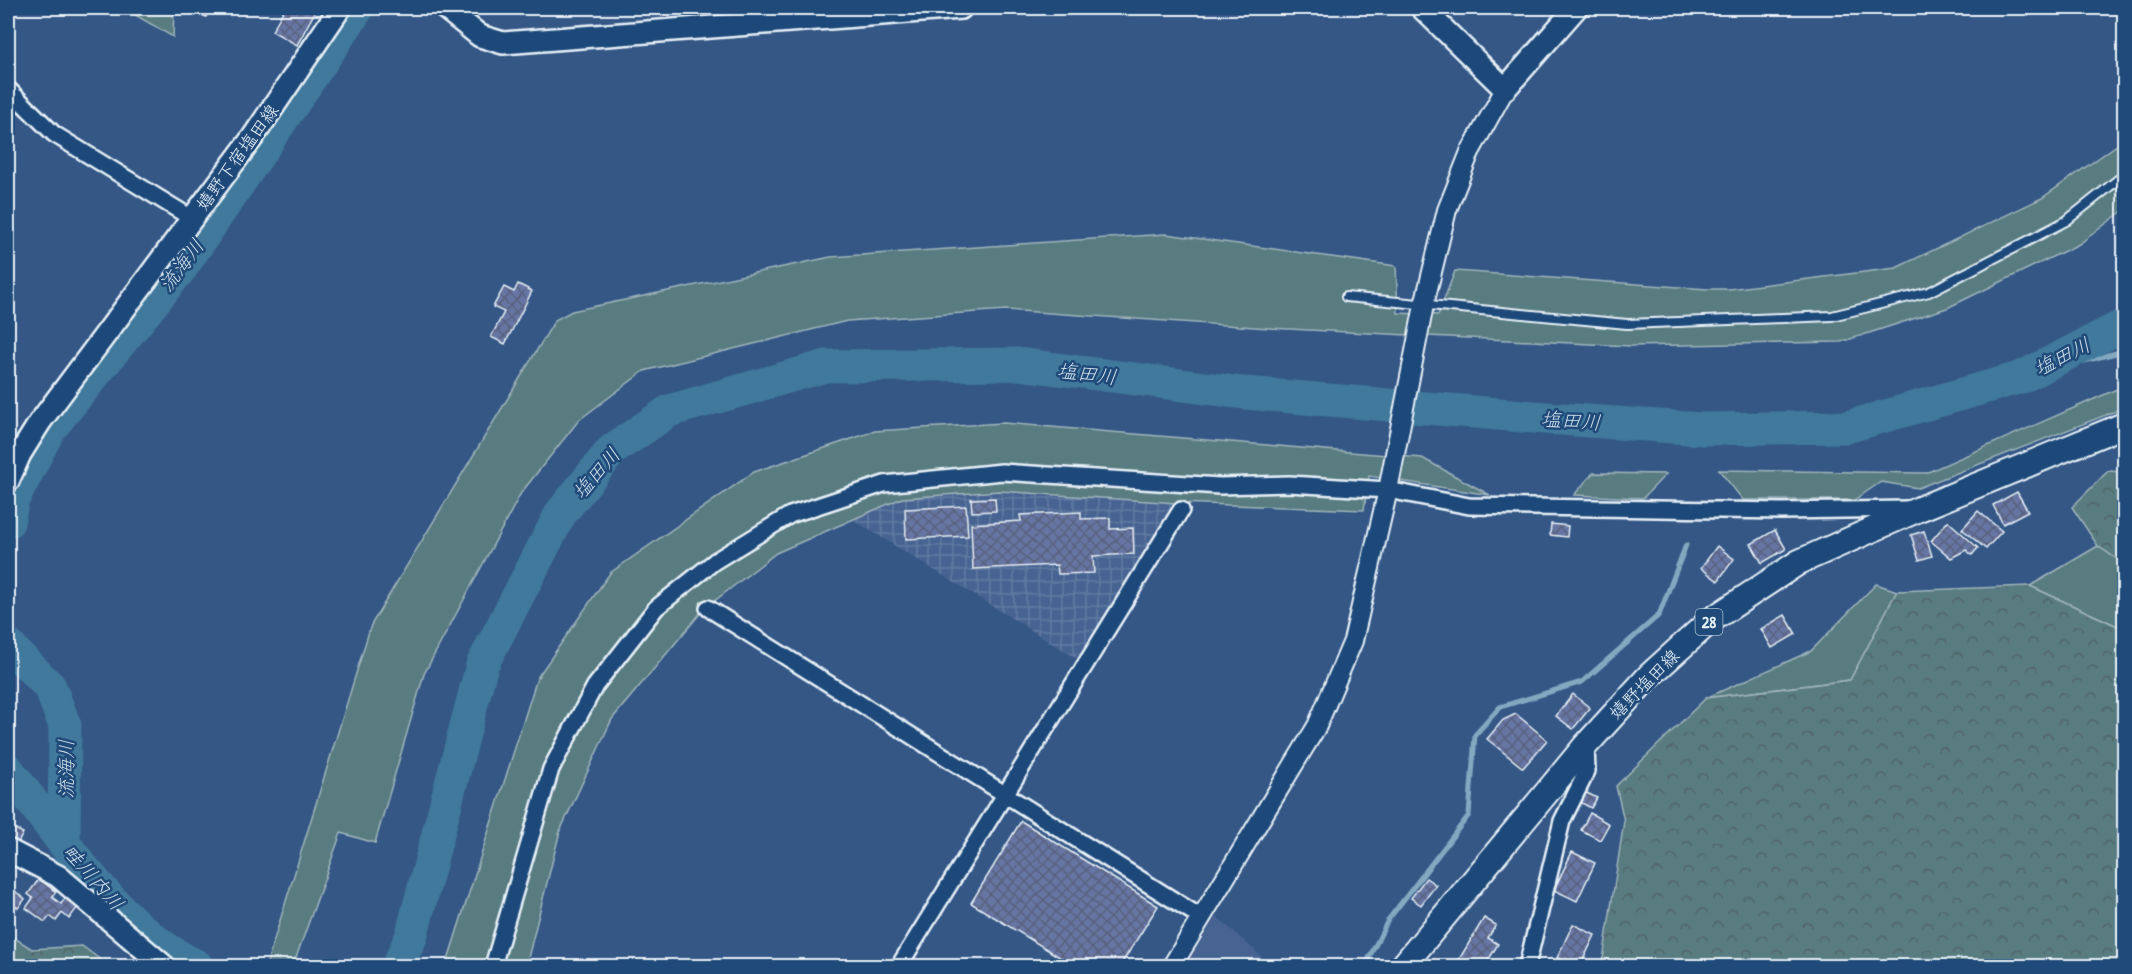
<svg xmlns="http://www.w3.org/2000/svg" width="2132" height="974" viewBox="0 0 2132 974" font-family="'Patrick Hand','Klee One',sans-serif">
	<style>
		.built { fill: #466391 }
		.industrial { fill: url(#industrial-grid) }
		.grass { fill: #597b80; stroke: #a0b6bc; stroke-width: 1.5 }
		.forest { fill: url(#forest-crowns); stroke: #a0b6bc; stroke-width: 1.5 }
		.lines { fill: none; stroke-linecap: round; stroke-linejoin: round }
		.stream { stroke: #83a9c0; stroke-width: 5 }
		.river { stroke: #40799b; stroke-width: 33 }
		.building { fill: url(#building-cross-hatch); stroke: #e8f1f8; stroke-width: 1.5 }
		.service-casing { stroke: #e8f1f8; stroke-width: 12 }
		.minor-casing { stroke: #e8f1f8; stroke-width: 20 }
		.tertiary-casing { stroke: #e8f1f8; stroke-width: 22 }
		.secondary-casing { stroke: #e8f1f8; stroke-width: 26 }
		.primary-casing { stroke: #e8f1f8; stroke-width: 28 }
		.service { stroke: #1f4a7a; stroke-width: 8 }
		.minor { stroke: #1f4a7a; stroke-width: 15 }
		.tertiary { stroke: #1f4a7a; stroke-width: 18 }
		.secondary { stroke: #1f4a7a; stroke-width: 21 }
		.primary { stroke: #1f4a7a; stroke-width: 24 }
		.labels { text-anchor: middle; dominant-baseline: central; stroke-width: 5; stroke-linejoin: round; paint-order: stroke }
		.shield { fill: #1f4a7a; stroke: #acbfd2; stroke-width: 1.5 }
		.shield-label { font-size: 16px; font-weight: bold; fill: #e8f1f8 }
		.street-label { font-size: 18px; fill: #e8f1f8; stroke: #1f4a7a }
		.water-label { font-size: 20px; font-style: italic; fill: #cfdfea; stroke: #1f4a7a }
	</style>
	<defs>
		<pattern id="industrial-grid" width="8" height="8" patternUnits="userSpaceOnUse" patternTransform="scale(1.5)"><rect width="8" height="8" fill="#466391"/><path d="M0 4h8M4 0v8" fill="none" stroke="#617aa1"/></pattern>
		<pattern id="forest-crowns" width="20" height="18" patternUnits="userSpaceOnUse" patternTransform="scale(1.5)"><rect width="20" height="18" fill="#597b80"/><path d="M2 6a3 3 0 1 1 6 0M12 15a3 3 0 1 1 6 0" fill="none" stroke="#506468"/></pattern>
		<pattern id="building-cross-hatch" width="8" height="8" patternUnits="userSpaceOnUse" patternTransform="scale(1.5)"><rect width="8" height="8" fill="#6675a3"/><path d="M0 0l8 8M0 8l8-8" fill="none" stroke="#58617b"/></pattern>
	</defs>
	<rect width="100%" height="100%" fill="#345786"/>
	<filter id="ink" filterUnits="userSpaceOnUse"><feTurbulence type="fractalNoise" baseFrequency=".0167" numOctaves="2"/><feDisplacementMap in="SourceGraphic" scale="12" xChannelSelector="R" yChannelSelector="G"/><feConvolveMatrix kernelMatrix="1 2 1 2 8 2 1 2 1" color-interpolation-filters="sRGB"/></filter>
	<g filter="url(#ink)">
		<polygon class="built" points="1216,916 1224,923 1272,966 1185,966"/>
		<polygon class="industrial" points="999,491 1177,503 1079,660 850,518 902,498"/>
		<g class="grass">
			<polygon points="124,8 174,8 173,37 125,9"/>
			<polygon points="2124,140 2124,210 2079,244 1947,308 1841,342 1630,346 1269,328 1006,310 847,321 644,371 579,420 521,493 424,674 375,843 341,833 293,966 266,966 371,625 555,320 572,311 831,257 1166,234 1396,266 1398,313 1438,315 1455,271 1707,289 1729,289 1896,268 2042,198"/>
			<polygon points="2124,386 2124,408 1918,488 1881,482 1854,500 1743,500 1719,470 1926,473"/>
			<polygon points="1003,423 1422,458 1490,495 1369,476 1364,510 1177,503 999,491 902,498 776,553 703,610 612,719 560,831 526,966 446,966 537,678 610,573 754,472 875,431"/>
			<polygon points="1593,473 1666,474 1643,498 1574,495"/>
			<polygon points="2098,546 2124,564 2124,629 2030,586"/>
			<polygon points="1876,584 1897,591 1850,680 1706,698 1811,651"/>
		</g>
		<g class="forest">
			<polygon points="2108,471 2124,472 2124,564 2098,546 2072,507"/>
			<polygon points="2030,586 2124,629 2124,966 1602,966 1624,821 1616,786 1706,698 1850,680 1897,591"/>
			<polygon points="8,934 32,949 82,946 109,966 8,966"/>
		</g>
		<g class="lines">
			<g class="stream">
				<polyline points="2022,377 2124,351"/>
				<polyline points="1365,966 1388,920 1469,815 1475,735 1500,707 1582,682 1659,615 1686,545"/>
			</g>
			<g class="river">
				<polyline points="8,522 13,500 49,430 182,267 358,8"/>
				<polyline points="8,645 50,687 65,726 64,841"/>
				<path d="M8 770C60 836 119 930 197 966"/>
				<polyline points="398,966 411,937 482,665 561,513 612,450 669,411 826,366 1018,364 1244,393 1546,418 1702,429 1847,427 2022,377 2124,325"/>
			</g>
		</g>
		<g class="building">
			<polygon points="189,8 210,8 206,17"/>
			<polygon points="285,8 317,8 297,45 272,31"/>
			<polygon points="518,284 532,291 505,344 491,337 504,312 493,307 504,287 514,292"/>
			<polygon points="2017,492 2028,511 2003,524 1993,505"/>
			<polygon points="995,498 996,511 972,512 971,499"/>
			<polygon points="966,506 968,536 906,539 905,509"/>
			<polygon points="1978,511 2002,531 1986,549 1962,529"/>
			<polygon points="1081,512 1081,519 1110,518 1110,529 1133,528 1134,554 1093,556 1094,573 1058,574 1057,565 973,569 971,524 1021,521 1020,515"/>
			<polygon points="1948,521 1978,548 1972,555 1966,550 1951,558 1931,541"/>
			<polygon points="1551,524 1568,526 1567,537 1550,535"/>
			<polygon points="1775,530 1786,549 1762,563 1751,544"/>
			<polygon points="1924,531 1932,556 1919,560 1911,535"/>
			<polygon points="1717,546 1734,559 1718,581 1701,568"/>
			<polygon points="1785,615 1796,634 1772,648 1761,629"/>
			<polygon points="1573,694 1590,708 1573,729 1556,716"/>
			<polygon points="1516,714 1547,740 1523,768 1487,739 1503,720"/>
			<polygon points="1585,792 1597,798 1591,808 1580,802"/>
			<polygon points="1590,813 1609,824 1600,840 1581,830"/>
			<polygon points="1021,821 1158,906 1120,966 1074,966 971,903"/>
			<polygon points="8,825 23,833 17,845 8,840"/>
			<polygon points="1572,852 1595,863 1577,901 1554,890"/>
			<polygon points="1426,878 1436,885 1421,905 1411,898"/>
			<polygon points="39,879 56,892 52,897 61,904 65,898 77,908 69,919 62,913 56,921 50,916 45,922 26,908 33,898 28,894"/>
			<polygon points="8,886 25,899 18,908 8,900"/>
			<polygon points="1484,918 1496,925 1488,938 1498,944 1485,966 1455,966"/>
			<polygon points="1573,924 1595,935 1580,966 1557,958"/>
		</g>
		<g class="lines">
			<defs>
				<polyline id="service" points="1346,297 1627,324 1832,316 1929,292 2066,221 2124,175"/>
				<g id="minor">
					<polyline points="8,89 54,134 193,219"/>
					<polyline points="708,608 1202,918"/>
					<polyline points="493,966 551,769 595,686 656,608 715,561 790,515 884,484 1002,472 1220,486 1289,484 1388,490 1469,506 1782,511 1907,509"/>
					<polyline points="899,966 1181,510"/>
					<polyline points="1527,966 1562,821 1587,771 1586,745"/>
				</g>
				<polyline id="tertiary" points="1172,966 1317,726 1353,641 1388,490 1424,305 1447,210 1470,152 1505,89"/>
				<g id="secondary">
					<polyline points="445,8 480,36 503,43 961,8"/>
					<polyline points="1422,8 1505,89 1576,8"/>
					<polyline points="8,481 20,454 40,422 253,137 340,8"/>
					<polyline points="8,850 58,876 164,966"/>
				</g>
				<polyline id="primary" points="1403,966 1586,745 1649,676 1711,620 1799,562 1919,509 2124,425"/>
			</defs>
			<use href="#service" class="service-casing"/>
			<use href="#minor" class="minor-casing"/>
			<use href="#tertiary" class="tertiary-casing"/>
			<use href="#secondary" class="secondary-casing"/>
			<use href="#primary" class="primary-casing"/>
			<use href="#service" class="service"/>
			<use href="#minor" class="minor"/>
			<use href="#tertiary" class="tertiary"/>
			<use href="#secondary" class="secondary"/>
			<use href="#primary" class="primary"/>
		</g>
	</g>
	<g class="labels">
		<rect class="shield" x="1695.5" y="609" width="27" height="26" rx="4.5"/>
		<g class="shield-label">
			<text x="1709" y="622">28</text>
		</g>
		<g class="street-label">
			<text transform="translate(237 157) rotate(-54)">嬉野下宿塩田線</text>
			<text transform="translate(1644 684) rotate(-45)">嬉野塩田線</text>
		</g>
		<g class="water-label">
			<text transform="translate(181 265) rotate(-53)">流海川</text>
			<text transform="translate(2062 356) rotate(-27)">塩田川</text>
			<text transform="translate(1087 373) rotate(7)">塩田川</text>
			<text transform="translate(1571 420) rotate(4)">塩田川</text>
			<text transform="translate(596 473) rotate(-49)">塩田川</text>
			<text transform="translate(65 769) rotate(-90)">流海川</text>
			<text transform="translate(94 877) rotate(49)">畦川内川</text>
		</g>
	</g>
	<rect width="2132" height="974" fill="none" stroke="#1f4a7a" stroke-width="30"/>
	<rect x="15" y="15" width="2102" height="944" fill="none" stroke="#e8f1f8" stroke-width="2" filter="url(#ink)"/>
</svg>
